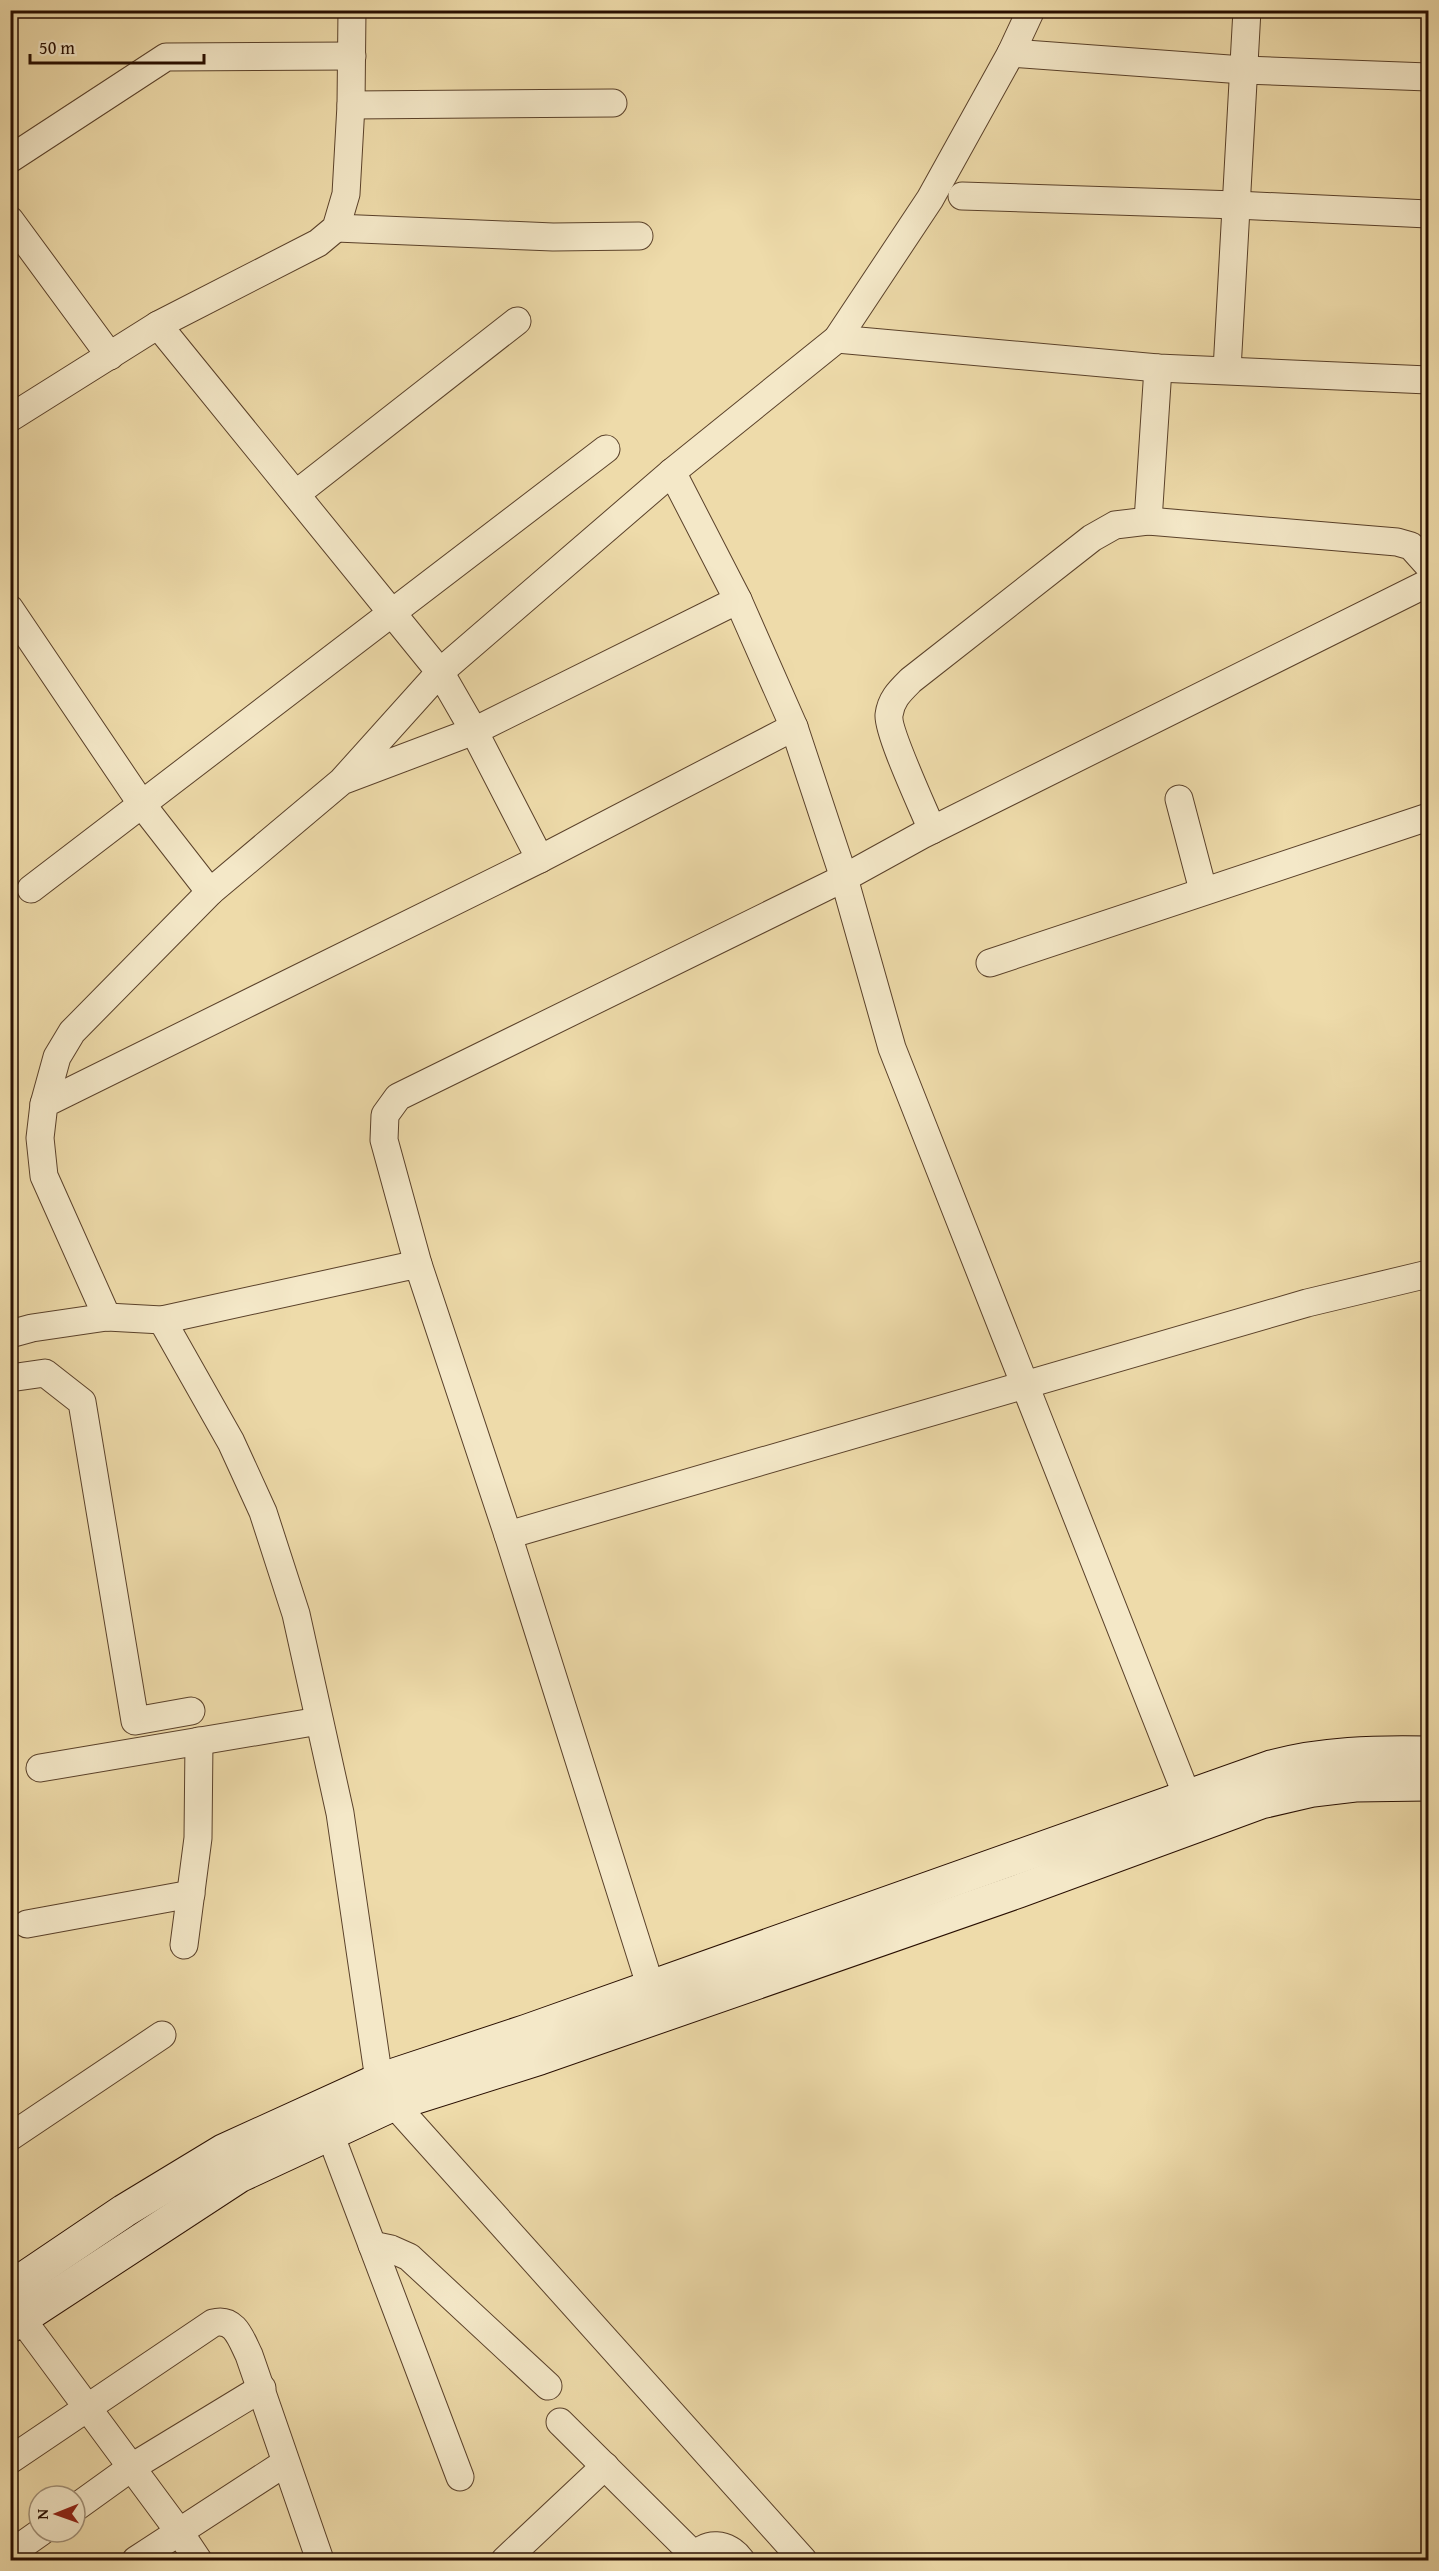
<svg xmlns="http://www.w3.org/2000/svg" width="1439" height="2571" viewBox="0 0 1439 2571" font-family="'Gentium Book Plus',serif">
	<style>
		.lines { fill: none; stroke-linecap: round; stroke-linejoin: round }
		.street-casing { stroke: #5a412a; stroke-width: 29 }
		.secondary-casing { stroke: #280e00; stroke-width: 35 }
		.street { stroke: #f4e8c8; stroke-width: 27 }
		.secondary { stroke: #f4e8c8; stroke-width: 33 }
	</style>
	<rect width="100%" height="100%" fill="#eedbaa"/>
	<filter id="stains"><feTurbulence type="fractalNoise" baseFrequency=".00333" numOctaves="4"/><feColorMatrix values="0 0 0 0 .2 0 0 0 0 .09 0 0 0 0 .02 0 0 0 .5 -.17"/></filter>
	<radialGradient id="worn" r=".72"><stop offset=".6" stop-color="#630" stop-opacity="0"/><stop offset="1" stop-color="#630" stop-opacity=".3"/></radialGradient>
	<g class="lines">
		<defs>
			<g id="street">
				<polyline points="1011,53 1243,70 1428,77"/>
				<polyline points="351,105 613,103"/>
				<polyline points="10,159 166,57 352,56"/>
				<polyline points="962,196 1236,205 1428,214"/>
				<polyline points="10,220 110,356"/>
				<polyline points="336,228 553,237 639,236"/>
				<polyline points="158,325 318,243 336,228 346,194 351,105 352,10"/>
				<polyline points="837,339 1158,368 1428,380"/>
				<polyline points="1227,370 1247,10"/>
				<polyline points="10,418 158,325 440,672 672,472 837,339 930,199 1011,53 1031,10"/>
				<polyline points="672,472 738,600 794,727 844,878 892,1048 1187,1796"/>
				<polyline points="296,494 517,321"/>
				<polyline points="1148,521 1158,368"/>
				<polyline points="10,609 143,806 210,892 72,1032 57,1057 44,1104"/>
				<polyline points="1179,799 1203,890"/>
				<path d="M932 830C924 810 887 731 889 715 891 699 900 691 911 680L1092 538 1115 525 1148 521 1397 542 1411 546 1428 565"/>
				<polyline points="540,859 474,731 738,600"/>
				<polyline points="31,889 606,449"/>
				<polyline points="210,892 342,781 440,672 474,731 342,781"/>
				<polyline points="990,963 1428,817"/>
				<polyline points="418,1264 384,1140 385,1115 398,1097 844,878 922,835 1428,583"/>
				<polyline points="107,1317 44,1176 40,1138 44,1104 540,859 794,727"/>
				<polyline points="162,1320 231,1442 263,1512 296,1614 340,1813 379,2080 394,2104 803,2560"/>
				<polyline points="10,1334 32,1328 107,1317 162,1320 418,1264 508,1535 657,2007"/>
				<polyline points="10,1378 45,1373 82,1402 135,1721 191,1711"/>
				<polyline points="508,1535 1307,1303 1428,1274"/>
				<polyline points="40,1768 319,1721"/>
				<polyline points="27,1924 191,1894"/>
				<polyline points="184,1945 198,1838 199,1741"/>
				<polyline points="330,2134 460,2477"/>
				<polyline points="10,2137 162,2035"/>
				<polyline points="372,2245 391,2249 409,2257 548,2386"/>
				<polyline points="10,2303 180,2533 198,2560"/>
				<polyline points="560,2422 695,2556"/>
				<path d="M10 2460 213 2323C235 2317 241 2339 249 2355L320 2560"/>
				<polyline points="75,2508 132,2467 262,2388"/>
				<polyline points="14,2551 41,2532"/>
				<polyline points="136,2560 285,2463"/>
				<polyline points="505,2560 605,2466"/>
				<path d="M693 2560C704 2539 729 2543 741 2560"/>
			</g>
			<g id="secondary">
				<path d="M10 2288 124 2211 223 2151 379 2080 527 2031 1271 1767C1322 1753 1375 1752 1428 1753"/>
				<polyline points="10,2326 239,2176 394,2104 540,2058 1019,1891 1261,1802 1313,1790 1355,1785 1428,1784"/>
			</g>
		</defs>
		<use href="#street" class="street-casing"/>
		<use href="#secondary" class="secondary-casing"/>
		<use href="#street" class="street"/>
		<use href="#secondary" class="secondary"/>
	</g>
	<rect width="1439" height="2571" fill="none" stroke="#eedbaa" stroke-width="36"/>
	<rect x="12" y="12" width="1415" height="2547" fill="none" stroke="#280e00" stroke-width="3"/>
	<rect x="18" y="18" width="1403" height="2535" fill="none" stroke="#280e00" stroke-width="1.5"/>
	<g transform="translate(57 2514) rotate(269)"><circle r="28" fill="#f4e8c8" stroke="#a29178" stroke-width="1.5"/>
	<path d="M0-4.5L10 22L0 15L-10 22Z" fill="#8f2418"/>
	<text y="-9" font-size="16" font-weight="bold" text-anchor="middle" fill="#280e00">N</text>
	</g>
	<path d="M30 54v9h174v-9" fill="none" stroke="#280e00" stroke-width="3"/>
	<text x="39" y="54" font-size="18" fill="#280e00" stroke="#f4e8c8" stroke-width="4.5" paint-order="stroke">50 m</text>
	<rect width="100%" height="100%" filter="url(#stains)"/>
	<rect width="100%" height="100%" fill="url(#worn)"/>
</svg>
